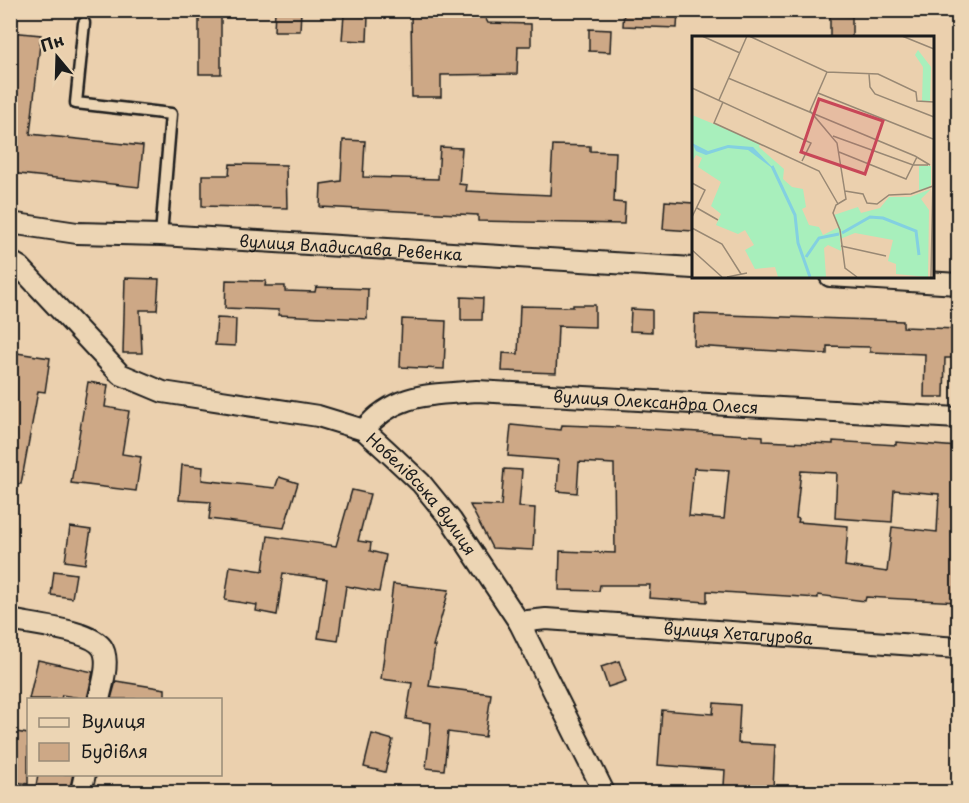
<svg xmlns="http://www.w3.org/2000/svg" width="969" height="803" viewBox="0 0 969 803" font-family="'Playpen Sans',sans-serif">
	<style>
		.building { fill: #cda886; stroke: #1c1c1c; stroke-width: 1.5; fill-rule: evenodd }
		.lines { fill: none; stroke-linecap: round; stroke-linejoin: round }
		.lane-casing { stroke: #1c1c1c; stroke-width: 15 }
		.street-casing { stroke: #1c1c1c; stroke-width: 24 }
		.lane { stroke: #ecd5b4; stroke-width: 10 }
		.street { stroke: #ecd5b4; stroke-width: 20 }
		.labels { text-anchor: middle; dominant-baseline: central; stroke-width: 4.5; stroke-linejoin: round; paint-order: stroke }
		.street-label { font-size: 16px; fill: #1c1c1c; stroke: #ecd5b4 }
		.inset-river { fill: none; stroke: #83d0e1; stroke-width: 3 }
		.inset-road { fill: none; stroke: #988874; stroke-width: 1.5 }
		.view { fill: #c84758; fill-opacity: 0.15; stroke: #c84758; stroke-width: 3 }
		.inset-edge { fill: none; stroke: #1c1c1c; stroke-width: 3 }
	</style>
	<rect width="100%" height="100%" fill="#ebd0ae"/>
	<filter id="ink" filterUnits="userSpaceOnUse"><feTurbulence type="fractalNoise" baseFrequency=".0167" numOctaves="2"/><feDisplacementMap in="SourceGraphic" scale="12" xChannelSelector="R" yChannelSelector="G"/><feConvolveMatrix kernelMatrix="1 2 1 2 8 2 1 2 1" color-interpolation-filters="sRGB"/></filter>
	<g filter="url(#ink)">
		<g class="building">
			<rect x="199" y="10" width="22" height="64"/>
			<polygon points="275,10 301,10 300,31 274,31"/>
			<polygon points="411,10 481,10 488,23 531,24 531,46 518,46 517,74 441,75 441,97 412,97"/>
			<polygon points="624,10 678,10 677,28 623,26"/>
			<polygon points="344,15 368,16 367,41 342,40"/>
			<polygon points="830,15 852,16 852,38 830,38"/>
			<polygon points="589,29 611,30 610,52 589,51"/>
			<polygon points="10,32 41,35 30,134 143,146 139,187 10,173"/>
			<polygon points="343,140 365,141 363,177 438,179 440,147 462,148 459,184 467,185 466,191 550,195 553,145 590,146 590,151 616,152 614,202 625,203 624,224 478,221 478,215 320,207 321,184 341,181"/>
			<polygon points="230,164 286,165 287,208 202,206 202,175 229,175"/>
			<polygon points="665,201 693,203 693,231 663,229"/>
			<polygon points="125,278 159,279 157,310 140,310 142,353 123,353"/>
			<polygon points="226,280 266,281 265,286 285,286 285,291 315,292 316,287 368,289 367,319 278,315 279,310 225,308"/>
			<polygon points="461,297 483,298 482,320 461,320"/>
			<polygon points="573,305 595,305 595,327 558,326 556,373 502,371 503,353 518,354 520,306 573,307"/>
			<polygon points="631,309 652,310 652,332 630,331"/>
			<polygon points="695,314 903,321 903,327 958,329 958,358 945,358 944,397 924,397 925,354 870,352 870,347 827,346 827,354 694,346"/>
			<polygon points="217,318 236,319 235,346 215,345"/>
			<polygon points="402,319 446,321 444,369 400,367"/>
			<polygon points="10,352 50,358 45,392 38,391 21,484 10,483"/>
			<polygon points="88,382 108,385 105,407 129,411 122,454 141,457 136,491 71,483"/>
			<path d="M511 425 561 430 562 425 618 427 763 436V441L833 444V441L896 445V442L958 447 956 532 958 602 866 597 865 601 818 595V598L707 591V602L649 598 650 585H600L599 591 559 590 560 551 615 553 614 464 579 462 577 493 557 491 559 460 508 456ZM694 468 729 470 724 519 689 516ZM801 471 837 473 835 518 892 522 894 490 939 494 937 532 892 527 887 572 845 566 848 526 798 522 799 519 796 518Z"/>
			<polygon points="182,465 203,467 202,480 275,488 279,477 298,483 284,528 209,519 211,502 179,500"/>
			<polygon points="504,469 522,470 519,507 535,508 533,550 492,548 470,505 501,506"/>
			<polygon points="352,490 370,494 358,541 371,543 370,551 386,555 379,592 346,586 338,641 318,638 327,579 283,573 277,615 256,611 257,605 225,600 230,566 263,571 268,536 336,546"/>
			<polygon points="70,527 91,530 85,564 65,561"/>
			<polygon points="54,571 76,574 72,598 51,595"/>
			<polygon points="393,584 449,590 433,646 435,646 429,686 491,694 485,737 448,732 444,770 426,768 431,723 406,719 412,683 381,679"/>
			<polygon points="38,660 93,672 87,699 62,695 61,699 29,699"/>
			<polygon points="619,661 626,681 608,687 601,667"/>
			<polygon points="116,681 165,689 165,699 111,699"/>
			<polygon points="714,703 740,705 738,743 775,745 773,789 724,786 725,770 658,765 662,710 713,714"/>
			<polygon points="10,731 28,734 28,784 10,781"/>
			<polygon points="372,734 393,740 385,772 364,767"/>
			<polygon points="38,774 73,774 69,792 35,792"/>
		</g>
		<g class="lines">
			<defs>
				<polyline id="lane" points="84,23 76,103 171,114 161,235"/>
				<g id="street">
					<path id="s1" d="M10 223 77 233 161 235 693 268"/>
					<path id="s2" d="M10 261 20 267 120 374 163 392 318 416 364 430 386 450 421 483 451 520 519 622 604 792"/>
					<polyline points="830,276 958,284"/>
					<path id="s3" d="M364 430C395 392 432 395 477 391L958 418"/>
					<path d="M10 620C32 625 93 630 103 649 110 663 102 685 99 700"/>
					<path id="s4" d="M519 622 546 619 958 648"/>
					<polyline points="81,792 85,774"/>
				</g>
			</defs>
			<use href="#lane" class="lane-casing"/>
			<use href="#street" class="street-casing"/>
			<use href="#lane" class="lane"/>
			<use href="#street" class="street"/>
		</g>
	</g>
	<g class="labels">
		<g class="street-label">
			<text stroke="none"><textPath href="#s1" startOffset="342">вулиця Владислава Ревенка</textPath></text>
			<text stroke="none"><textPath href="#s3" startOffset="303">вулиця Олександра Олеся</textPath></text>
			<text stroke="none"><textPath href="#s2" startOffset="496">Нобелівська вулиця</textPath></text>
			<text stroke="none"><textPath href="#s4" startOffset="220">вулиця Хетагурова</textPath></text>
		</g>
	</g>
	<g transform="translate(692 36)">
		<rect width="242" height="242" fill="#ebd0ae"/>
		<path d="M226 14 239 31 238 65H230L231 31 223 19ZM0 79 68 107 67 111 92 133 91 143 100 151 111 153 114 171 110 173 117 189 127 191 131 199 147 191 142 179 166 171 169 177 188 172 197 161H218L239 153 229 163 237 174 236 241 204 238V228L196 225 201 204 163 197 148 203 149 215 136 209 132 212 134 241H86L83 231 63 233 53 214 62 209 53 194 46 198 24 189 29 178 19 170 29 146 6 131 10 122 4 119 0 126ZM227 130H239V149L235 153 227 154Z" fill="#a8efbc"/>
		<path d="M0 107 16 115 36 109 61 111 84 135 56 114 36 112 14 119 4 115Z" fill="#83d0e1"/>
		<path class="inset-river" d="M80 130 103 179 106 207 118 241M150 197 178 181 191 182 224 195 227 219M114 221 127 202 147 198"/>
		<path class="inset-road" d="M10 0 48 17M57 0 135 36 186 38 224 56 225 65 242 66M210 0 242 13M135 36 118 75 145 107 154 163 144 169 141 177 148 194 153 232 165 241M177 38 178 51 183 58 242 81M36 42 223 120 238 129M0 52 119 107 110 125M126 57 241 103M27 64 55 0M31 66 22 87 127 135 146 168M141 100 221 129H236M147 116 214 143 225 121M0 147 13 154 0 181M153 155 171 158 175 167 185 168 197 159 219 158 241 150M5 172 26 184M0 192 30 208 49 238M149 210 194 220M0 214 30 241M35 241 55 237M239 241 242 91"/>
		<path class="view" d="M127 63 191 85 173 138 109 116Z"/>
		<rect width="242" height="242" class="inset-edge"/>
	</g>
	<rect width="969" height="803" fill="none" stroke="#ecd5b4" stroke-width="36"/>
	<rect x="18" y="18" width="933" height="767" fill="none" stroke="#1c1c1c" stroke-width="2" filter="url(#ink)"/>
	<rect x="27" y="698" width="195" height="78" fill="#ecd5b4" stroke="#998b77" stroke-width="1.5"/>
	<rect x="39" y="718" width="30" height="9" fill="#ecd5b4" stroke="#998b77" stroke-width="1.5"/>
	<text x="81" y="728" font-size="18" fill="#1c1c1c">Вулиця</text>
	<rect x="39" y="743" width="30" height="18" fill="#cda886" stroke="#998b77" stroke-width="1.5"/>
	<text x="81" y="758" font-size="18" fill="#1c1c1c">Будівля</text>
	<g transform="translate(57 57) rotate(341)" stroke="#ecd5b4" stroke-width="4.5" paint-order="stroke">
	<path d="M0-4.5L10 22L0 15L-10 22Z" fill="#1c1c1c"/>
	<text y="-9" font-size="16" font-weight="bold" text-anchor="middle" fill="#1c1c1c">Пн</text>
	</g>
</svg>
